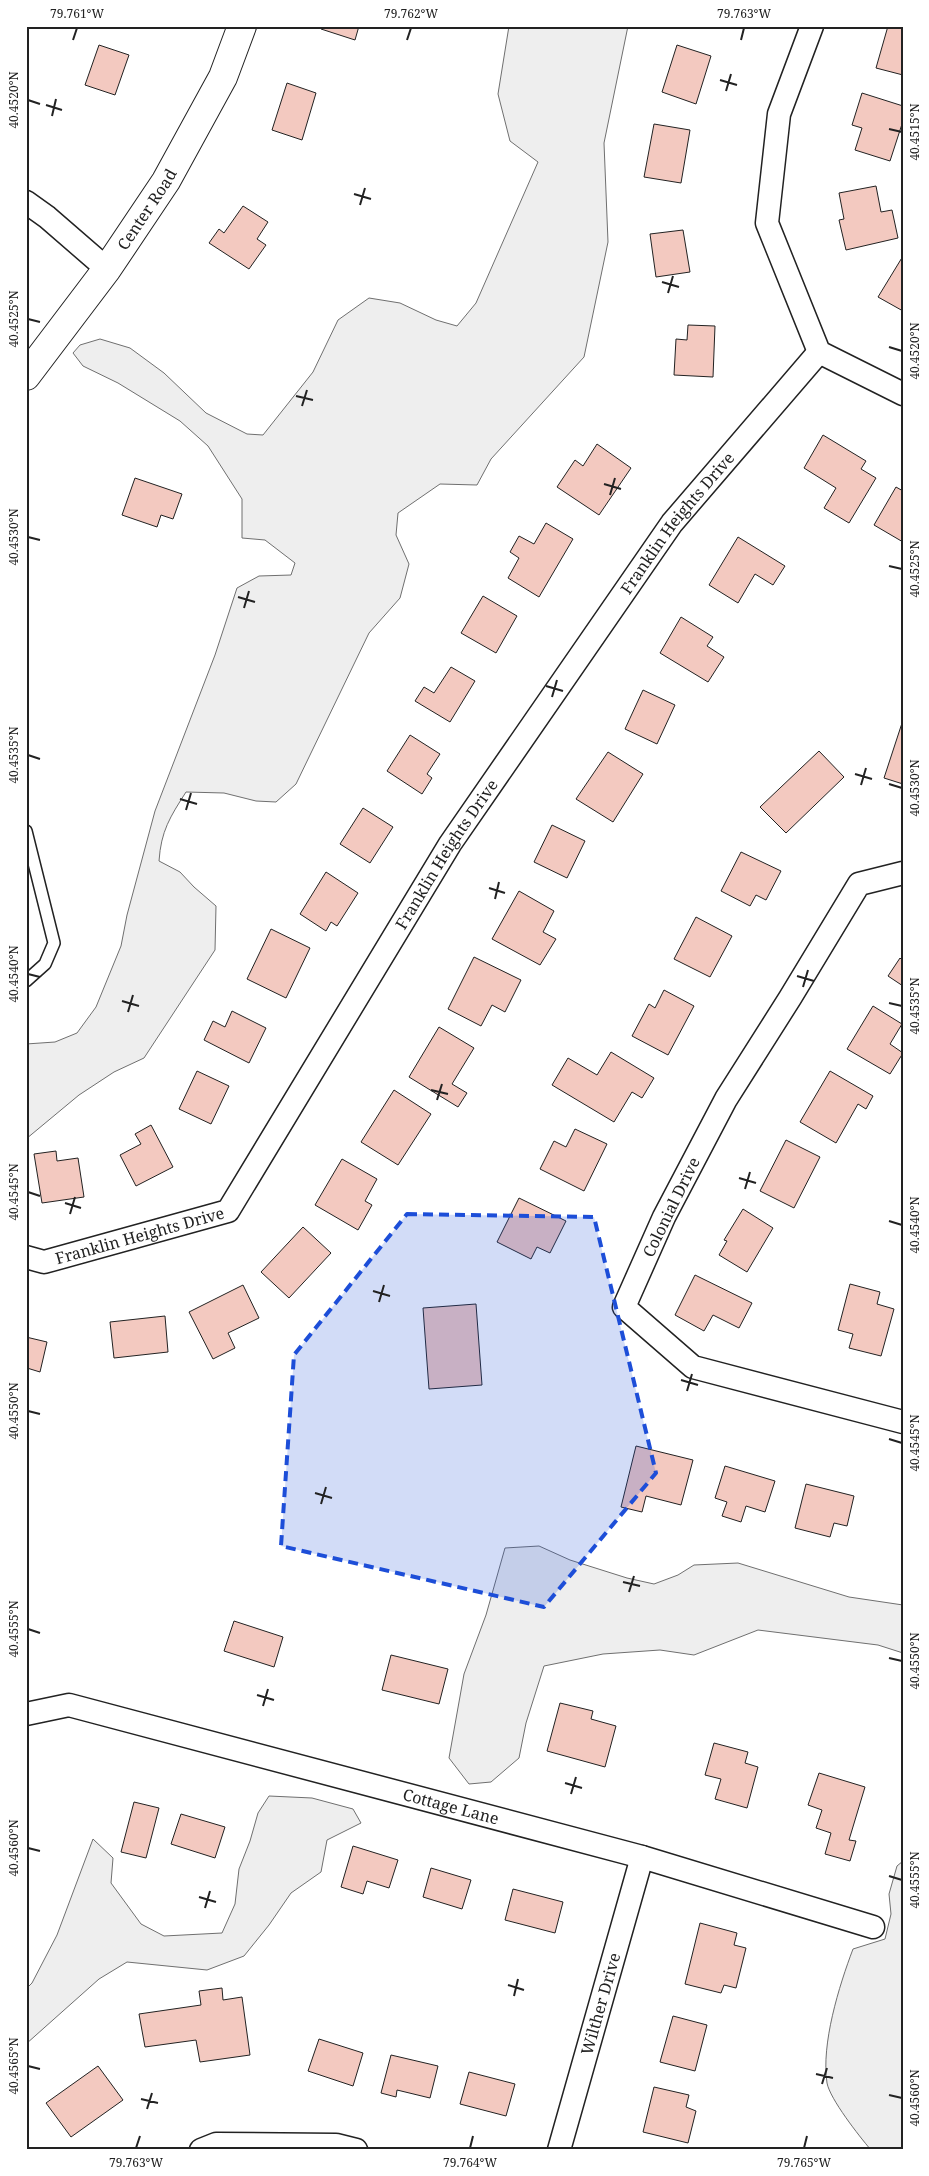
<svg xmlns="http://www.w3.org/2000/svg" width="929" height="2176" viewBox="0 0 929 2176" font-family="'Noto Serif',serif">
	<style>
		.green { fill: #eee; stroke: #6f6f6f }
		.building { fill: #f3c9c0; stroke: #222 }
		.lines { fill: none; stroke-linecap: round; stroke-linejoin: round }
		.service-casing { stroke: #222; stroke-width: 14 }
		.minor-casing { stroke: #222; stroke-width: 25 }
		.primary-casing { stroke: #222; stroke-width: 30 }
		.service { stroke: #fff; stroke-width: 11 }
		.minor { stroke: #fff; stroke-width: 22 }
		.primary { stroke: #fff; stroke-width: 28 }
		.marked { fill: #1d4ed8; fill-opacity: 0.2; stroke: #1d4ed8; stroke-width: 4; stroke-dasharray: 10 6; stroke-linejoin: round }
		.ticks { fill: none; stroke: #222; stroke-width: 2 }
		.labels { text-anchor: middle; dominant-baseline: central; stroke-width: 4; stroke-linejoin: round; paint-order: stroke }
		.street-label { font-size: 16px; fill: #222; stroke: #fff }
		.neatline { fill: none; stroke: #222; stroke-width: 2 }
		.ticks-label { font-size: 12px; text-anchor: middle; fill: #222 }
	</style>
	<rect width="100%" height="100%" fill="#fff"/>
	<g class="green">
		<path d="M509 26H628L604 143 608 242 584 357 491 459 477 485 440 484 398 513 396 535 409 564 400 598 369 633 296 784 276 802 256 801 224 793 186 792C170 817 161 831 159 861L180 872 194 887 216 906 215 950 144 1058 114 1072 79 1095 26 1139V1044L55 1042 77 1033 96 1007 121 946 127 915 155 811 215 655 237 588 259 576 291 575 295 563 265 540 242 538V499L208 446 180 421 118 383 83 366 73 353 80 345 100 339 130 348 164 373 206 413 247 434 263 435 313 372 338 320 369 298 400 303 436 320 457 326 476 303 538 162 510 141 498 94Z"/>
		<polygon points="539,1546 570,1560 627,1578 654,1584 678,1575 694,1565 738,1563 849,1597 903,1605 903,1653 878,1645 758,1630 694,1655 660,1650 603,1654 544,1666 526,1723 519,1758 491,1782 469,1784 449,1758 464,1674 486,1615 505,1548"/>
		<polygon points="269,1796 312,1798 353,1809 361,1823 327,1840 321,1872 291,1893 269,1925 244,1956 207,1970 127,1962 99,1979 26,2044 26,1989 32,1983 57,1935 93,1839 113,1858 111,1883 141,1924 164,1936 222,1933 235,1904 239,1869 250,1841 258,1813"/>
		<path d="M903 1861V2150H871C859 2136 830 2099 827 2083 821 2044 839 1986 853 1949L885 1939 891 1914 889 1894 897 1866Z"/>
	</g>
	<g class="building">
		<polygon points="322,26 359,26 355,40 321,29"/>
		<polygon points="888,26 903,26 903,75 876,68"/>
		<polygon points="99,45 129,55 115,95 85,85"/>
		<polygon points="677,45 711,56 696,104 662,92"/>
		<polygon points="287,83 316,93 302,140 272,130"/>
		<polygon points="862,93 903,106 903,121 890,161 855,150 862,128 852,125"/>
		<polygon points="654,124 690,130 681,183 644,177"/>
		<polygon points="876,186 881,212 892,210 898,238 846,250 839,220 844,219 839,193"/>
		<polygon points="243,206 268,222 257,239 266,245 249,269 209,243 219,229 224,233"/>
		<polygon points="683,230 690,272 656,277 650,234"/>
		<polygon points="903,256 903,311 878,297"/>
		<polygon points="688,325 715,326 713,377 674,375 676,339 687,340"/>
		<polygon points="823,435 866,461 861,469 876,478 849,523 824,508 836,488 804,468"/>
		<polygon points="597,444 631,468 599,515 557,487 575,460 583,466"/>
		<polygon points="135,478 182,494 173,519 161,515 157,527 122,515"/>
		<polygon points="896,487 903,491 903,542 874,525"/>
		<polygon points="546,523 573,539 539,597 508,578 519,558 510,552 519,536 534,544"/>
		<polygon points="738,537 785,566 773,585 755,574 738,603 709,585"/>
		<polygon points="483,596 517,616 496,653 461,633"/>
		<polygon points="681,617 713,637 707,646 724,657 708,682 660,653"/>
		<polygon points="451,667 475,681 450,722 415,701 424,687 434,693"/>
		<polygon points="643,690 675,705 657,744 625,729"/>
		<polygon points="903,720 903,784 884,778"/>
		<polygon points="410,735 440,754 427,774 432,778 422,794 387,771"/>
		<polygon points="819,751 844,777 786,833 760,807"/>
		<polygon points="608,752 643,774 613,822 576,799"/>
		<polygon points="363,808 393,827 370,863 340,844"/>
		<polygon points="552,825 585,841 567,878 534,862"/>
		<polygon points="741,852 781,871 766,900 756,895 750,906 721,891"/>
		<polygon points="326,872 358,893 337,926 331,922 326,931 300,914"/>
		<polygon points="519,891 554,911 543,932 556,939 540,965 492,939"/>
		<polygon points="696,917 732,936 710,977 674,959"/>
		<polygon points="271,929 310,948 286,998 247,979"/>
		<polygon points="474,957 521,980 505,1012 492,1005 481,1026 448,1009"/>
		<polygon points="900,958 903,961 903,986 888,976"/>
		<polygon points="664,990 694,1006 668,1055 632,1036 649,1004 655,1008"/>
		<polygon points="873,1006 902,1024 890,1044 903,1053 890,1074 847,1049"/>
		<polygon points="232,1011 266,1028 249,1063 204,1040 213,1021 225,1027"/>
		<polygon points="439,1027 474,1048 452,1084 467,1093 458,1107 409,1077"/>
		<polygon points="611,1052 654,1078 642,1098 632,1092 614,1122 552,1085 568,1058 597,1075"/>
		<polygon points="197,1071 229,1086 211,1124 179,1109"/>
		<polygon points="830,1071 873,1096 866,1109 858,1104 836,1143 800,1122"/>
		<polygon points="394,1090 431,1114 398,1165 361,1142"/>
		<polygon points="151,1125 173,1167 136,1186 120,1155 141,1144 135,1134"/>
		<polygon points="575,1129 607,1144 584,1191 540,1169 554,1141 566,1147"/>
		<polygon points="786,1140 820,1157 794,1208 760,1191"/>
		<polygon points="56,1151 57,1161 78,1158 84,1197 42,1203 34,1154"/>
		<polygon points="342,1159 377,1179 365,1201 372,1205 358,1230 315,1205"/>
		<polygon points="519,1198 566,1221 550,1253 537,1247 531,1259 497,1242"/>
		<polygon points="743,1209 773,1228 747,1272 719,1255 727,1241 724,1240"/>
		<polygon points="303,1227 331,1253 289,1298 261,1272"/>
		<polygon points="695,1275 752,1303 739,1328 713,1315 704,1331 675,1315"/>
		<polygon points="850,1284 880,1292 877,1304 894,1309 881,1356 849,1348 853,1334 838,1330"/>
		<polygon points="243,1285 259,1318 228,1333 235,1348 213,1359 189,1312"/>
		<polygon points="476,1304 482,1385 429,1389 423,1308"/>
		<polygon points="165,1316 168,1352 114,1358 110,1322"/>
		<polygon points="26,1337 47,1342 40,1372 27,1368 26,1372"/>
		<polygon points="636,1446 693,1460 681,1505 646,1496 642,1512 621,1507"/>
		<polygon points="725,1466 775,1481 765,1512 746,1506 741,1522 722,1516 727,1502 715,1498"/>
		<polygon points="806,1484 854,1496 847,1526 834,1523 830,1537 795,1528"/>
		<polygon points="234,1621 283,1637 274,1667 224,1651"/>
		<polygon points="391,1655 448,1669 439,1704 382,1690"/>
		<polygon points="560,1703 593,1711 591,1719 616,1726 605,1767 547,1751"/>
		<polygon points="714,1743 748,1752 745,1763 758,1767 747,1808 715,1799 721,1779 705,1775"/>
		<polygon points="819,1773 865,1787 849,1840 856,1841 850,1861 825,1854 831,1833 816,1828 822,1810 808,1805"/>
		<polygon points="134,1802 159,1808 146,1858 121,1852"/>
		<polygon points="181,1814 225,1827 215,1858 171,1844"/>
		<polygon points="353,1846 398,1860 389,1888 367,1881 363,1894 341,1887"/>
		<polygon points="431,1868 471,1880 462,1909 423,1897"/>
		<polygon points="513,1889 563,1902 555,1933 505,1920"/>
		<polygon points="700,1923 737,1933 734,1945 746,1948 736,1988 724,1985 721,1993 685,1984"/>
		<polygon points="222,1988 223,2000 242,1997 250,2055 200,2062 196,2040 145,2047 139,2014 201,2005 199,1991"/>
		<polygon points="673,2016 707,2025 695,2071 660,2062"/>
		<polygon points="319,2039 363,2053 353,2086 308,2071"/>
		<polygon points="391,2055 438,2066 430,2098 397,2090 396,2097 381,2093"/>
		<polygon points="98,2066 123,2100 71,2137 46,2103"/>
		<polygon points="469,2072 515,2084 506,2116 460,2104"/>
		<polygon points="654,2087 689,2095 686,2107 696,2111 688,2143 643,2132"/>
	</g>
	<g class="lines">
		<defs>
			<polyline id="service" points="26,831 54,943 45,964 26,981"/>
			<g id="minor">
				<polyline points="812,26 779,114 767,223 819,352 903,394"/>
				<polyline points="26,202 47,217 107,269"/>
				<polyline points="903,873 859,884 790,998 726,1099 664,1217 624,1307 693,1367 903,1422"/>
				<path id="s1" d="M26 1257 44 1262 228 1211 450 844 672 523 819 352"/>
				<path id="s2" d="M26 1714 69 1705 642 1857 873 1927"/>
				<polyline points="201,2150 216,2144 336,2145 356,2150"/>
				<path id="s3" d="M559 2150 642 1857"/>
			</g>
			<g id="primary">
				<path id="s4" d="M26 376 107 269 166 181 223 77 242 26"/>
			</g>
		</defs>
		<use href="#service" class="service-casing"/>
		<use href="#minor" class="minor-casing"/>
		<use href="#primary" class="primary-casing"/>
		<use href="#service" class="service"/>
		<use href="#minor" class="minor"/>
		<use href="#primary" class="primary"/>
	</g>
	<path class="marked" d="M407 1214 594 1217 656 1473 544 1607 281 1546 294 1355Z"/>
	<path class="ticks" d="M73 40 77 28M407 40 411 28M741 40 744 28M720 80 737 85M726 91 731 74M28 100 40 104M46 105 62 110M52 116 56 99M889 129 902 132M354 194 371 199M360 205 365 188M662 282 679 287M668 293 673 276M28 319 40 322M889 347 902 351M296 396 313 400M302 406 307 390M604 484 621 489M610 495 615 478M28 537 40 540M889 566 902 569M238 597 255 602M244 608 249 591M546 686 563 691M552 697 557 680M28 755 40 759M855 774 872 779M889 784 902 788M861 785 866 768M180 799 197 804M186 810 191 793M489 888 505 893M495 899 499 882M28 974 40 977M797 976 814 981M803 987 808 970M122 1001 139 1006M889 1003 902 1006M128 1012 133 995M431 1090 448 1094M437 1100 442 1084M739 1178 756 1183M745 1189 750 1172M28 1192 40 1196M65 1203 81 1208M70 1214 75 1197M889 1221 902 1225M373 1291 390 1296M379 1302 384 1285M681 1380 698 1385M687 1391 692 1374M28 1411 40 1414M889 1439 902 1443M315 1493 332 1498M321 1504 326 1487M623 1582 640 1586M629 1592 634 1576M28 1629 40 1633M889 1658 902 1661M257 1695 274 1700M263 1706 268 1689M565 1783 582 1788M571 1794 576 1777M28 1848 40 1851M889 1876 902 1880M199 1897 216 1902M205 1908 210 1891M508 1985 524 1990M514 1996 518 1979M28 2066 40 2069M816 2074 833 2078M822 2084 827 2068M889 2095 902 2098M141 2099 158 2103M147 2109 152 2093M136 2148 140 2136M470 2148 473 2136M804 2148 807 2136"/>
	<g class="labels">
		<g class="street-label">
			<text stroke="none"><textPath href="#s4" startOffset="206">Center Road</textPath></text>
			<text stroke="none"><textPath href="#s1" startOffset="1032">Franklin Heights Drive</textPath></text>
			<text stroke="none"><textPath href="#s1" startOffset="628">Franklin Heights Drive</textPath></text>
			<text transform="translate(671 1207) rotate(-64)">Colonial Drive</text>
			<text stroke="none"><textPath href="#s1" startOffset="118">Franklin Heights Drive</textPath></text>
			<text stroke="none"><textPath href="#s2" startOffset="439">Cottage Lane</textPath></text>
			<text stroke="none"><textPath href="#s3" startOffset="152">Wilther Drive</textPath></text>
		</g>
	</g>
	<rect width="929" height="2176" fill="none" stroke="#ffffff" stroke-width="55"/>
	<rect x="28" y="28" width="874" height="2120" class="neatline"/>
	<g class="ticks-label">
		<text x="77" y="18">79.761°W</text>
		<text x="411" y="18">79.762°W</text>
		<text x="744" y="18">79.763°W</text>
		<text transform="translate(14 100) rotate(-90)" y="4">40.4520°N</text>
		<text transform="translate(915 132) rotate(-90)" y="4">40.4515°N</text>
		<text transform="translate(14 319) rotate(-90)" y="4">40.4525°N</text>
		<text transform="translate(915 351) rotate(-90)" y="4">40.4520°N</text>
		<text transform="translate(14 537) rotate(-90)" y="4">40.4530°N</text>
		<text transform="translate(915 569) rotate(-90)" y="4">40.4525°N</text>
		<text transform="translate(14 755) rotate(-90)" y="4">40.4535°N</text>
		<text transform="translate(915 788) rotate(-90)" y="4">40.4530°N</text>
		<text transform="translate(14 974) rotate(-90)" y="4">40.4540°N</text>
		<text transform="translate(915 1006) rotate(-90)" y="4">40.4535°N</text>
		<text transform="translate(14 1192) rotate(-90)" y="4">40.4545°N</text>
		<text transform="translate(915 1225) rotate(-90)" y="4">40.4540°N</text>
		<text transform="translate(14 1411) rotate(-90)" y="4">40.4550°N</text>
		<text transform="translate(915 1443) rotate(-90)" y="4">40.4545°N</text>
		<text transform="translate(14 1629) rotate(-90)" y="4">40.4555°N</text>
		<text transform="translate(915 1661) rotate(-90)" y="4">40.4550°N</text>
		<text transform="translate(14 1848) rotate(-90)" y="4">40.4560°N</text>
		<text transform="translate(915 1880) rotate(-90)" y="4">40.4555°N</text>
		<text transform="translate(14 2066) rotate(-90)" y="4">40.4565°N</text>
		<text transform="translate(915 2098) rotate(-90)" y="4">40.4560°N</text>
		<text x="136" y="2167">79.763°W</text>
		<text x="470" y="2167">79.764°W</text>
		<text x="804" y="2167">79.765°W</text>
	</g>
</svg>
